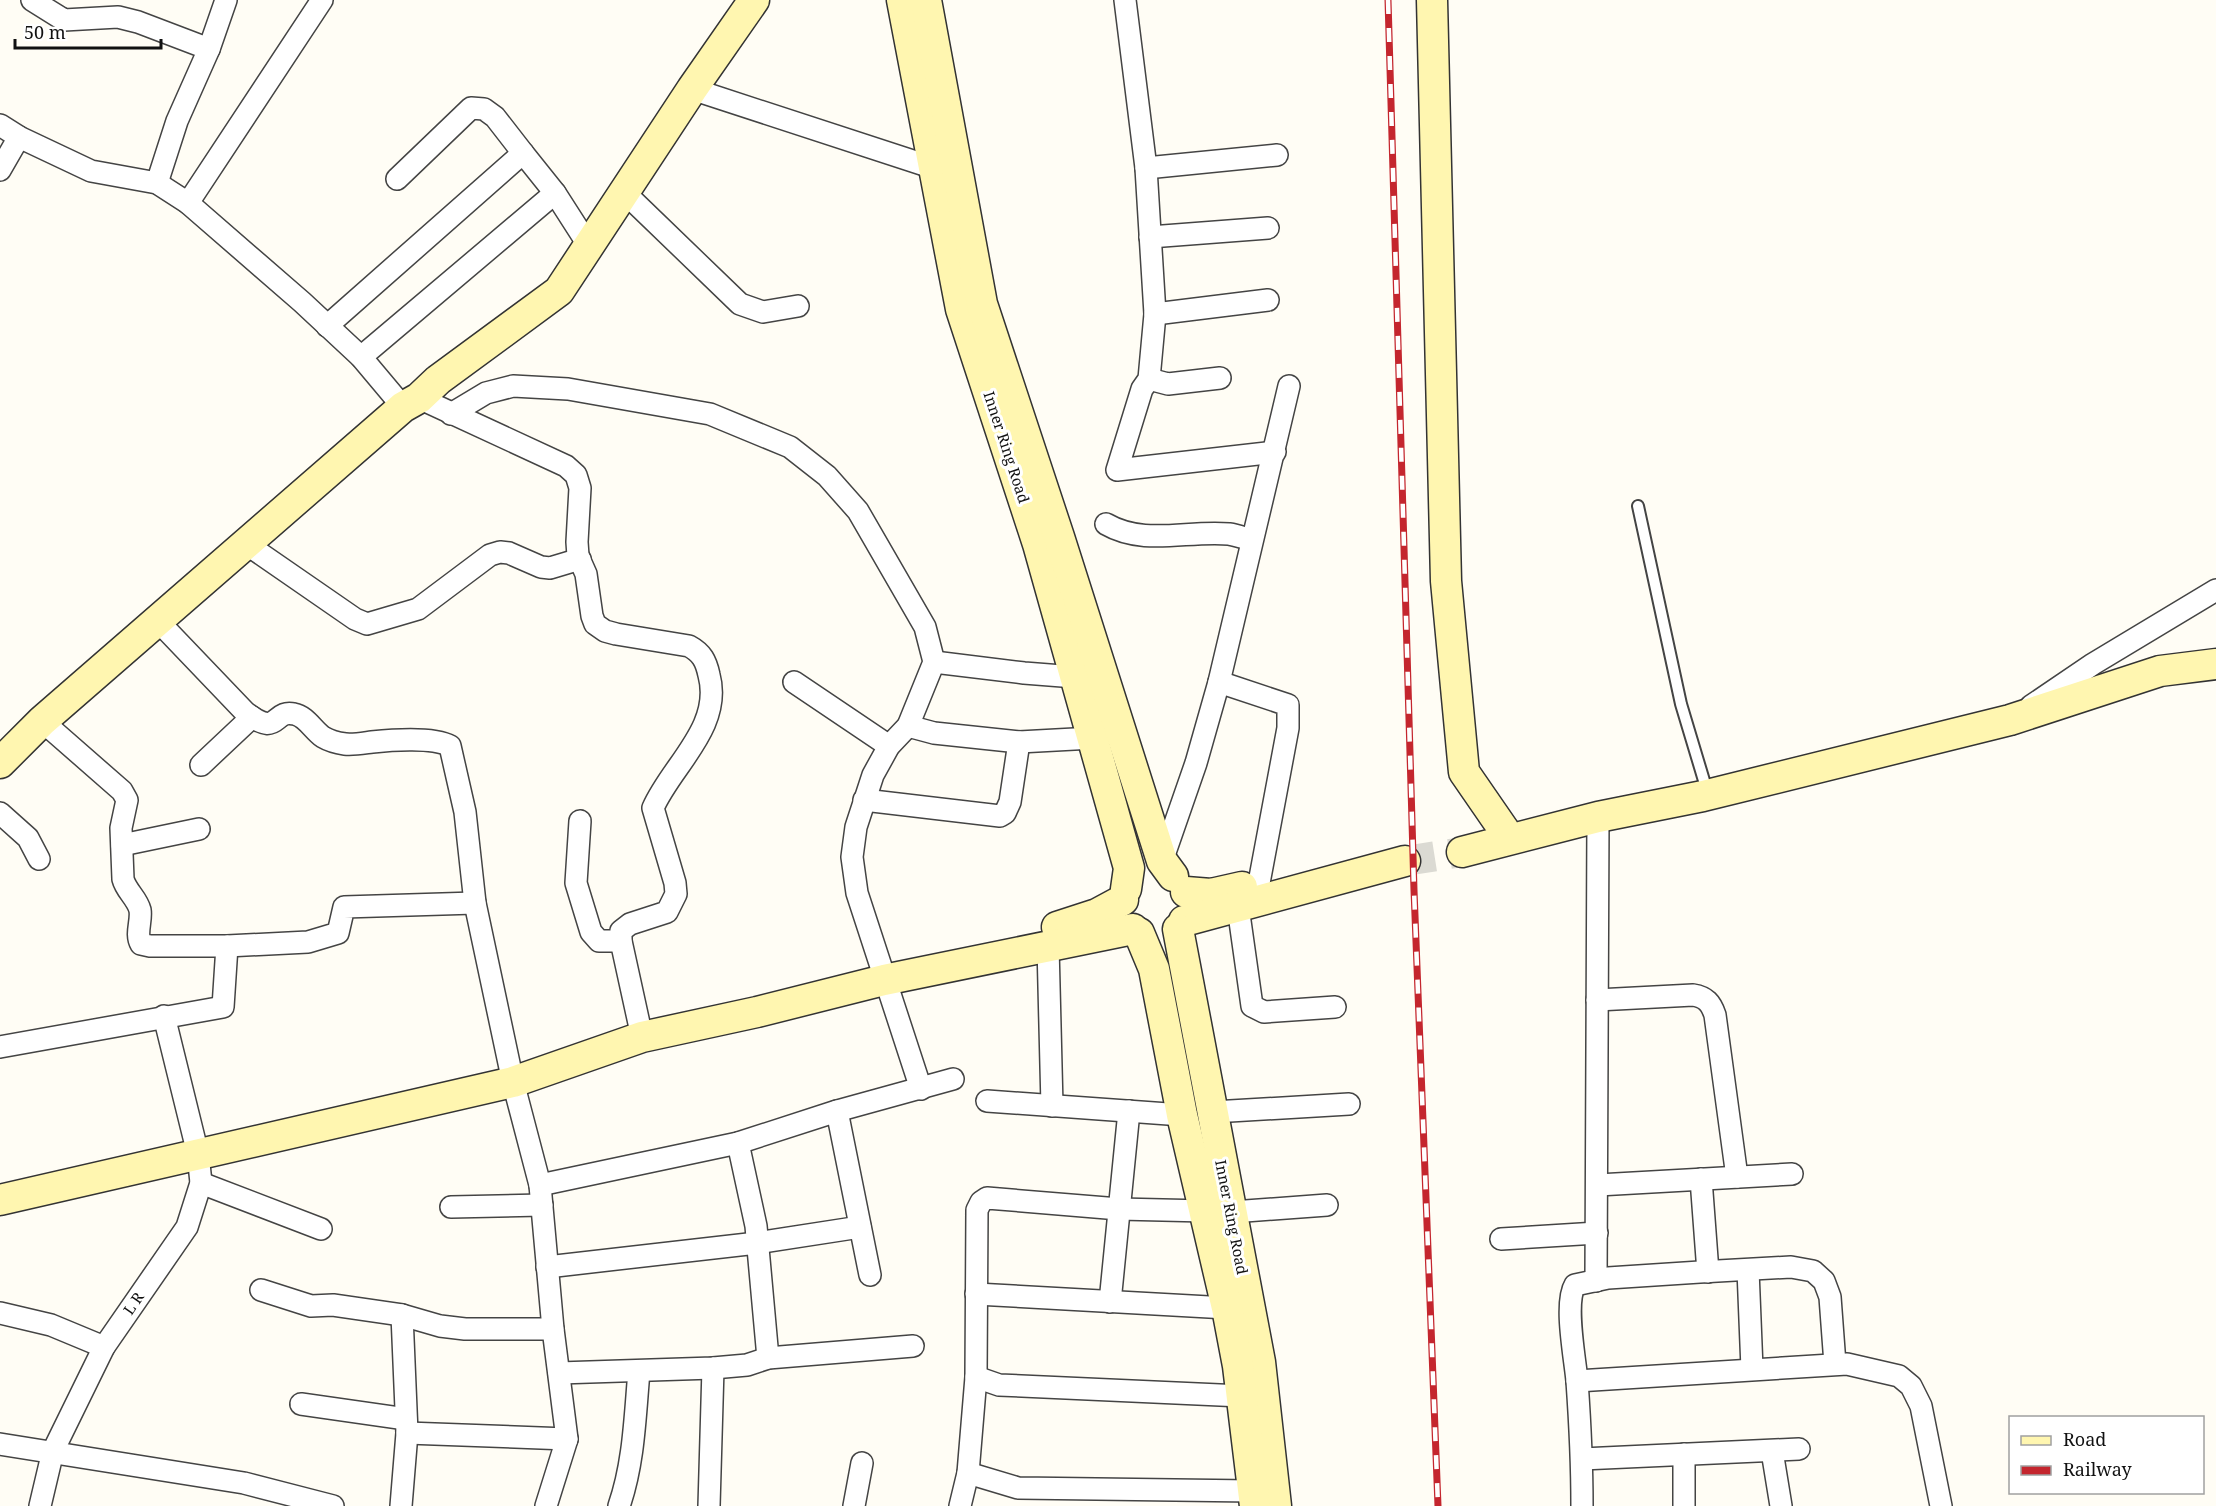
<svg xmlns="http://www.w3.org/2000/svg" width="2216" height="1506" viewBox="0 0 2216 1506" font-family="'Noto Serif',serif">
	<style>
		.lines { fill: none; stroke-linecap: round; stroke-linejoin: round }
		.secondary-tunnel { stroke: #dbdad3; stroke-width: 30; stroke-dasharray: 30 15; stroke-linecap: butt }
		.lane-casing { stroke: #444; stroke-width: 14 }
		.street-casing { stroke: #444; stroke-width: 24 }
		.secondary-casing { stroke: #333; stroke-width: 33 }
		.lane { stroke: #fff; stroke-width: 10 }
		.street { stroke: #fff; stroke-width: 21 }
		.secondary { stroke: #fff6b0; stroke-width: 30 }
		.rail-casing { stroke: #c4262e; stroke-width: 7 }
		.rail { stroke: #fff; stroke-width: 4.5; stroke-dasharray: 14; stroke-linecap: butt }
		.labels { text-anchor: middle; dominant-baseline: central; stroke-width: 6; stroke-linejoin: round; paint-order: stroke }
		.street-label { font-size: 15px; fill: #111; stroke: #fff }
	</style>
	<rect width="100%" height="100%" fill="#fffdf5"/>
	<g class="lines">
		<polyline class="secondary-tunnel" points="1405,861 1462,852"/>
		<defs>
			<polyline id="lane" points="1638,506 1681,704 1708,794"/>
			<g id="street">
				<polyline points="32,0 64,20 118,17 138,22 209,49"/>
				<polyline points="1125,0 1146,168 1155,314 1149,379 1142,389 1117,470 1275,452"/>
				<polyline points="692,89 934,168"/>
				<polyline points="0,125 19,137 91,171 157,183 188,203 302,302 361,357 403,407"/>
				<polyline points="1146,168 1277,155"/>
				<polyline points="0,170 19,137"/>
				<polyline points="397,179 471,108 484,109 495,117 523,153"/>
				<polyline points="157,183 177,121 209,49 226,0"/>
				<polyline points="625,193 740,304 763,312 798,306"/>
				<polyline points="188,203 322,0"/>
				<polyline points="1150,237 1268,228"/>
				<polyline points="1155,314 1268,300"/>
				<polyline points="327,326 523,153 555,193 589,246"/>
				<polyline points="361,357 555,193"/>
				<polyline points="1149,379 1168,384 1220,378"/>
				<path d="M419 398 566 466 576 475 580 488 577 542 578 556 586 574 592 616 595 624 605 631 616 634 689 646C702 653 706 661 709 675 723 727 671 766 653 808L675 883 676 894 667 912 630 924 621 931V941L642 1037"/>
				<polyline points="451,414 486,393 513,386 568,389 710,414 790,447 827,476 858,511 925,627 934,662 908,726 889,746 873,775 856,827 852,857 857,893 921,1089"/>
				<path d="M1106 524C1144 546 1187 530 1229 534 1236 535 1244 538 1251 540"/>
				<polyline points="245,543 355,619 367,624 418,609 490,555 500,552 509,553 541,567 550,568 580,559"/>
				<path d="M157 620 245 712C280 739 272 709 294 714 306 716 313 730 323 737 328 740 338 743 345 744 353 745 364 743 372 742 391 740 434 737 450 746L465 812 475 903 513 1082 540 1185 553 1329 567 1439 546 1506"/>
				<polyline points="934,662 1024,673 1075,677"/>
				<polyline points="794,682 889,746"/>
				<polyline points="1219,682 1288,705 1288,728 1259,883"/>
				<polyline points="2031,706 2093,664 2216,590"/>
				<path d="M42 721 122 791 127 800 121 828 123 879C126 891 137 898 140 910 142 921 135 934 141 944L150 946H227L308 942 338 933 344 907 475 903"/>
				<polyline points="908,726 934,733 1019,742 1093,738"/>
				<polyline points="201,765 252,717"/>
				<polyline points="864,800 1000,816 1005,813 1010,802 1019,742"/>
				<polyline points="0,813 28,838 39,859"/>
				<polyline points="580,821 576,883 591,932 599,941 621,941"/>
				<polyline points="122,845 199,829"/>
				<polyline points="1162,861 1196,763 1219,682 1289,386"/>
				<polyline points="1238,907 1252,1006 1264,1012 1335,1007"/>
				<polyline points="1048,946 1052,1106"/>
				<path d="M1597 1000 1693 995C1706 997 1711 1003 1715 1015L1737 1177"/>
				<polyline points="0,1047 223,1007 227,946"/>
				<polyline points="987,1101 1182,1115"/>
				<polyline points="837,1111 870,1275"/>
				<polyline points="1213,1112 1349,1104"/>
				<polyline points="738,1143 756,1226 768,1358"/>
				<polyline points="1701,1179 1708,1272"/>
				<polyline points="201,1183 321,1229"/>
				<polyline points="540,1185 738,1143 837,1111 953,1079"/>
				<polyline points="1598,1185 1792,1174"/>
				<polyline points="451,1207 542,1205"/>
				<polyline points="1232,1212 1327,1205"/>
				<polyline points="1501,1239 1597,1233"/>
				<polyline points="547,1267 757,1243 860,1227"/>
				<polyline points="1748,1270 1752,1369"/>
				<polyline points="1596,1281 1598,817"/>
				<polyline points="261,1290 311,1306 333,1305 402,1315 440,1326 465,1329 553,1329"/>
				<polyline points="976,1294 1227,1308"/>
				<polyline points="1110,1302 1129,1111"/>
				<polyline points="0,1313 51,1325 104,1347"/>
				<polyline points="559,1373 713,1368 747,1365 768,1358 913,1346"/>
				<polyline points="976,1377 999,1385 1242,1396"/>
				<polyline points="1577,1381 1847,1364 1899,1376 1911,1386 1921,1406 1941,1506"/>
				<polyline points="301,1404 406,1419"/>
				<polyline points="407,1433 567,1439"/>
				<polyline points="0,1444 244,1483 333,1506"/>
				<polyline points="1772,1451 1781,1506"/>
				<polyline points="1684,1454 1684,1506"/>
				<polyline points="1582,1459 1799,1449"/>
				<polyline points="968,1473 1018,1488 1253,1491"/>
				<polyline points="40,1506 53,1451 104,1347 187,1227 201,1183 198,1154 164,1016"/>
				<polyline points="401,1506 407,1433 402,1315"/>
				<path d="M619 1506C634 1463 635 1416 639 1371"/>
				<polyline points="709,1506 713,1368"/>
				<polyline points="854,1506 862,1463"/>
				<polyline points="960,1506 968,1473 976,1377 977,1210 981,1202 987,1198 1119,1209 1206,1211"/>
				<path d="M1582 1506C1582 1464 1580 1423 1577 1381 1575 1358 1564 1303 1575 1285L1608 1278 1700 1272 1791 1267 1813 1271 1824 1281 1830 1297 1835 1364"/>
			</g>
			<g id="secondary">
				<polyline points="902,0 961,309 1038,544 1129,868 1126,889"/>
				<polyline points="926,0 982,304 1059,537 1162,861 1173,876"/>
				<polyline points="1432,0 1446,581 1464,772 1504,830"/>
				<polyline points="0,763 42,721 403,407 419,398 438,380 559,291 692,89 754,0"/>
				<polyline points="1462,852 1598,817 1703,796 2010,720 2160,671 2216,664"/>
				<polyline points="1186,892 1211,894 1242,887"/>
				<polyline points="1184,921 1405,861"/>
				<polyline points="1057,927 1097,914 1123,900"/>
				<polyline points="1178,929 1260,1362 1276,1506"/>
				<polyline points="1139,933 1154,969 1182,1115 1227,1308 1238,1366 1255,1506"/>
				<polyline points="0,1200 513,1082 642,1037 757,1012 884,980 1133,929"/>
			</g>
		</defs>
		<use href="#lane" class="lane-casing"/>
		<use href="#street" class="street-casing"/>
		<use href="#secondary" class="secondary-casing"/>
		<use href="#lane" class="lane"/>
		<use href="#street" class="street"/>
		<use href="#secondary" class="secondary"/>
		<defs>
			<polyline id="rail" points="1388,0 1414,890 1438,1506"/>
		</defs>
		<use href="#rail" class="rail-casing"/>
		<use href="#rail" class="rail"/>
	</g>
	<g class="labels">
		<g class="street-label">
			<text transform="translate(1007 447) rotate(72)">Inner Ring Road</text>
			<text transform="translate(1232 1217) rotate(79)">Inner Ring Road</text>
			<text transform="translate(133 1303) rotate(-56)">L R</text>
		</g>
	</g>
	<rect x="2009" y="1416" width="195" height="78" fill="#ffffff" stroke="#a0a0a0" stroke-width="1.5"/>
	<rect x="2021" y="1436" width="30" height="9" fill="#fff6b0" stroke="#a0a0a0" stroke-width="1.5"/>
	<text x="2063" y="1446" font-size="18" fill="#111111">Road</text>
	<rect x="2021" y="1466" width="30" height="9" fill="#c4262e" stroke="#a0a0a0" stroke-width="1.5"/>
	<text x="2063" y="1476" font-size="18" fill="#111111">Railway</text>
	<path d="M15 39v9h146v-9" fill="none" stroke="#111111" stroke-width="3"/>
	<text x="24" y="39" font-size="18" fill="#111111" stroke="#ffffff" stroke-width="4.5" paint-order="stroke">50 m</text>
</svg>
